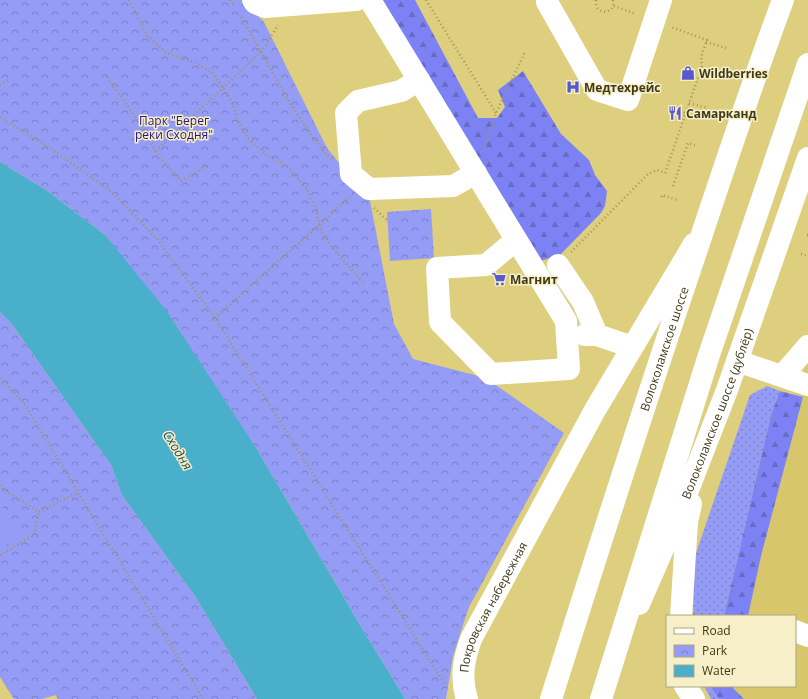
<svg xmlns="http://www.w3.org/2000/svg" width="808" height="699" viewBox="0 0 808 699" font-family="'Open Sans',sans-serif">
	<style>
		.built { fill: #d7c66c }
		.grass { fill: url(#grass-dots) }
		.forest { fill: url(#forest-firs) }
		.park { fill: url(#park-crowns) }
		.pitch { fill: #949cf5 }
		.water { fill: #4aafca }
		.lines { fill: none; stroke-linecap: round; stroke-linejoin: round }
		.path { stroke: #a19557; stroke-width: 2.5; stroke-dasharray: 1 3; stroke-linecap: butt }
		.minor { stroke: #fff; stroke-width: 22 }
		.major { stroke: #fff; stroke-width: 22 }
		.labels { text-anchor: middle; dominant-baseline: central; stroke-width: 3; stroke-linejoin: round; paint-order: stroke }
		.poi-label { font-size: 12px; font-weight: bold; fill: #3f3917; stroke: #f6efc8; text-anchor: start }
		.park-label { font-size: 12px; fill: #26157b; stroke: #f6efc8 }
		.street-label { font-size: 12px; fill: #3f3917; stroke: #f6efc8 }
		.water-label { font-size: 13px; font-style: italic; fill: #2c4b54; stroke: #f6efc8 }
	</style>
	<defs>
		<pattern id="grass-dots" width="8" height="8" patternUnits="userSpaceOnUse"><rect width="8" height="8" fill="#949cf5"/><path d="M2 2h.1M6 6h.1" fill="none" stroke="#7a80c5" stroke-width="1.8" stroke-linecap="round"/></pattern>
		<pattern id="forest-firs" width="22" height="20" patternUnits="userSpaceOnUse"><rect width="22" height="20" fill="#7c81f3"/><path d="M5 1l3.5 6h-7zM16 11l3.5 6h-7z" fill="#676bc4"/></pattern>
		<pattern id="park-crowns" width="20" height="18" patternUnits="userSpaceOnUse"><rect width="20" height="18" fill="#949cf5"/><path d="M2 6a3 3 0 1 1 6 0M12 15a3 3 0 1 1 6 0" fill="none" stroke="#7a80c5"/></pattern>
	</defs>
	<rect width="100%" height="100%" fill="#decf7f"/>
	<polygon class="built" points="806,366 808,367 808,699 744,699 733,688 734,686 795,686 795,616 748,616 761,556 803,397 796,394"/>
	<g class="grass">
		<polygon points="767,386 780,391 771,415 724,616 693,616 695,556 750,395"/>
		<polygon points="704,686 710,686 719,699 711,699"/>
	</g>
	<g class="forest">
		<polygon points="375,0 415,0 478,118 497,118 505,107 498,90 523,71 561,134 589,160 595,175 607,191 605,206 601,213 560,255 537,262"/>
		<polygon points="780,391 803,397 761,556 748,616 724,616 771,415"/>
		<polygon points="710,686 734,686 733,688 744,699 719,699"/>
	</g>
	<g class="park">
		<polygon points="0,0 243,0 264,22 327,148 370,201 394,324 413,359 486,378 564,433 469,607 453,656 446,699 405,699 358,622 346,601 256,448 105,235 46,190 0,162"/>
		<polygon points="431,209 434,258 390,261 387,212"/>
		<polygon points="0,312 12,324 111,465 122,495 195,596 257,699 58,699 56,695 42,699 14,699 0,677"/>
	</g>
	<polygon class="pitch" points="0,504 20,537 0,549"/>
	<polygon class="water" points="0,162 46,190 105,235 166,310 256,448 346,601 358,622 405,699 257,699 195,596 122,495 111,465 12,324 0,312"/>
	<g class="lines">
		<g class="path">
			<polyline points="129,0 147,35 166,53 196,63 213,73 232,102 237,119 248,139 267,155 288,167 307,189 316,209 319,224 326,240 364,284"/>
			<polyline points="230,0 235,6"/>
			<polyline points="426,0 496,113"/>
			<path d="M596 0C594 16 616 15 613 0"/>
			<polyline points="614,6 636,14"/>
			<path d="M241 17C270 65 294 118 331 160"/>
			<polyline points="706,42 726,48"/>
			<polyline points="107,77 139,122 158,155 181,181 208,165"/>
			<polyline points="0,85 9,79"/>
			<polyline points="689,103 707,108"/>
			<polyline points="680,112 685,113"/>
			<polyline points="0,117 50,148 113,193 157,239 215,318 444,683"/>
			<polyline points="484,150 496,113 525,52"/>
			<polyline points="156,151 262,51 278,25"/>
			<polyline points="673,186 688,143 695,145"/>
			<polyline points="662,197 662,195 677,200"/>
			<polyline points="374,208 387,220"/>
			<polyline points="807,235 808,235"/>
			<polyline points="571,252 648,174 657,170 665,173 702,66 701,57 707,40 671,27"/>
			<polyline points="801,254 808,256"/>
			<polyline points="215,318 350,197"/>
			<polyline points="0,378 24,403 203,699"/>
			<polyline points="0,485 3,489 39,512 78,492"/>
			<polyline points="0,555 34,535 39,512"/>
		</g>
		<g class="minor">
			<polyline points="253,0 255,3 265,7 356,0"/>
			<polyline points="370,0 566,321 569,369 491,374 440,322 437,268 486,265 516,240"/>
			<polyline points="547,0 547,2 597,90 628,100 661,0"/>
			<polyline points="419,80 401,91 358,101 346,113 351,174 369,189 453,186 476,173"/>
			<polyline points="558,265 583,302 597,335"/>
			<polyline points="585,335 597,335 632,347"/>
			<polyline points="737,361 808,385"/>
			<polyline points="782,376 808,346"/>
			<path id="s1" d="M639 604 683 503 727 390 808 158"/>
			<polyline points="681,616 687,522 691,504"/>
			<polyline points="795,631 808,636"/>
			<polyline points="685,686 694,699"/>
			<path id="s2" d="M467 699C460 677 464 659 471 639L595 410 694 244"/>
		</g>
		<g class="major">
			<path id="s3" d="M551 699C598 550 646 400 696 252 724 168 752 83 783 0"/>
			<polyline points="601,699 709,355 808,64"/>
		</g>
	</g>
	<defs>
		<symbol id="shop-bare" viewBox="-9 -9 18 18"><path d="M-5-2.5h2.3a2.7 3.5 0 0 1 5.4 0H5L5.5 6h-11ZM-1.5-2.5h3a1.5 2.3 0 0 0-3 0Z" fill="#5958d0" stroke="#f6efc8" stroke-width="2.5" paint-order="stroke"/></symbol>
		<symbol id="hospital-bare" viewBox="-9 -9 18 18"><path d="M-5-5h3v3.5h4V-5h3V5h-3V1.5h-4V5h-3Z" fill="#5958d0" stroke="#f6efc8" stroke-width="2.5" paint-order="stroke"/></symbol>
		<symbol id="restaurant-bare" viewBox="-9 -9 18 18"><path d="M-5-6h1v4h1v-4h1v4h1v-4h1v5L-1.5 .5V6h-2V.5L-5-1ZM5-6V6H3V1.5H1.5Q1.5-4 5-6Z" fill="#5958d0" stroke="#f6efc8" stroke-width="2.5" paint-order="stroke"/></symbol>
		<symbol id="supermarket-bare" viewBox="-9 -9 18 18"><path d="M-6-5.5h2.5l.6 2H6L4.5 2H-2.5L-4.4-4H-6ZM-1.5 3.2a1.3 1.3 0 1 0 .1 0ZM3 3.2a1.3 1.3 0 1 0 .1 0Z" fill="#5958d0" stroke="#f6efc8" stroke-width="2.5" paint-order="stroke"/></symbol>
	</defs>
	<g fill-rule="evenodd">
		<use href="#shop-bare" x="678" y="63" width="20" height="20"/>
		<use href="#hospital-bare" x="563" y="77" width="20" height="20"/>
		<use href="#restaurant-bare" x="665" y="103" width="20" height="20"/>
		<use href="#supermarket-bare" x="489" y="269" width="20" height="20"/>
	</g>
	<g class="labels">
		<g class="poi-label">
			<text x="699" y="73">Wildberries</text>
			<text x="584" y="87">Медтехрейс</text>
			<text x="686" y="113">Самарканд</text>
			<text x="510" y="279">Магнит</text>
		</g>
		<g class="park-label">
			<text x="174" y="120">Парк "Берег<tspan x="174" dy="14">реки Сходня"</tspan></text>
		</g>
		<g class="street-label">
			<text stroke="none"><textPath href="#s3" startOffset="368">Волоколамское шоссе</textPath></text>
			<text stroke="none"><textPath href="#s1" startOffset="206">Волоколамское шоссе (дублёр)</textPath></text>
			<text stroke="none"><textPath href="#s2" startOffset="99">Покровская набережная</textPath></text>
		</g>
		<g class="water-label">
			<text transform="translate(178 450) rotate(58)">Сходня</text>
		</g>
	</g>
	<rect x="666" y="615" width="130" height="72" fill="#f6efc8" stroke="#ada681"/>
	<rect x="674" y="628" width="20" height="6" fill="#ffffff" stroke="#ada681"/>
	<text x="702" y="635" font-size="12" fill="#3f3917">Road</text>
	<rect x="674" y="645" width="20" height="12" fill="url(#park-crowns)" stroke="#ada681"/>
	<text x="702" y="655" font-size="12" fill="#3f3917">Park</text>
	<rect x="674" y="665" width="20" height="12" fill="#4aafca" stroke="#ada681"/>
	<text x="702" y="675" font-size="12" fill="#3f3917">Water</text>
</svg>
